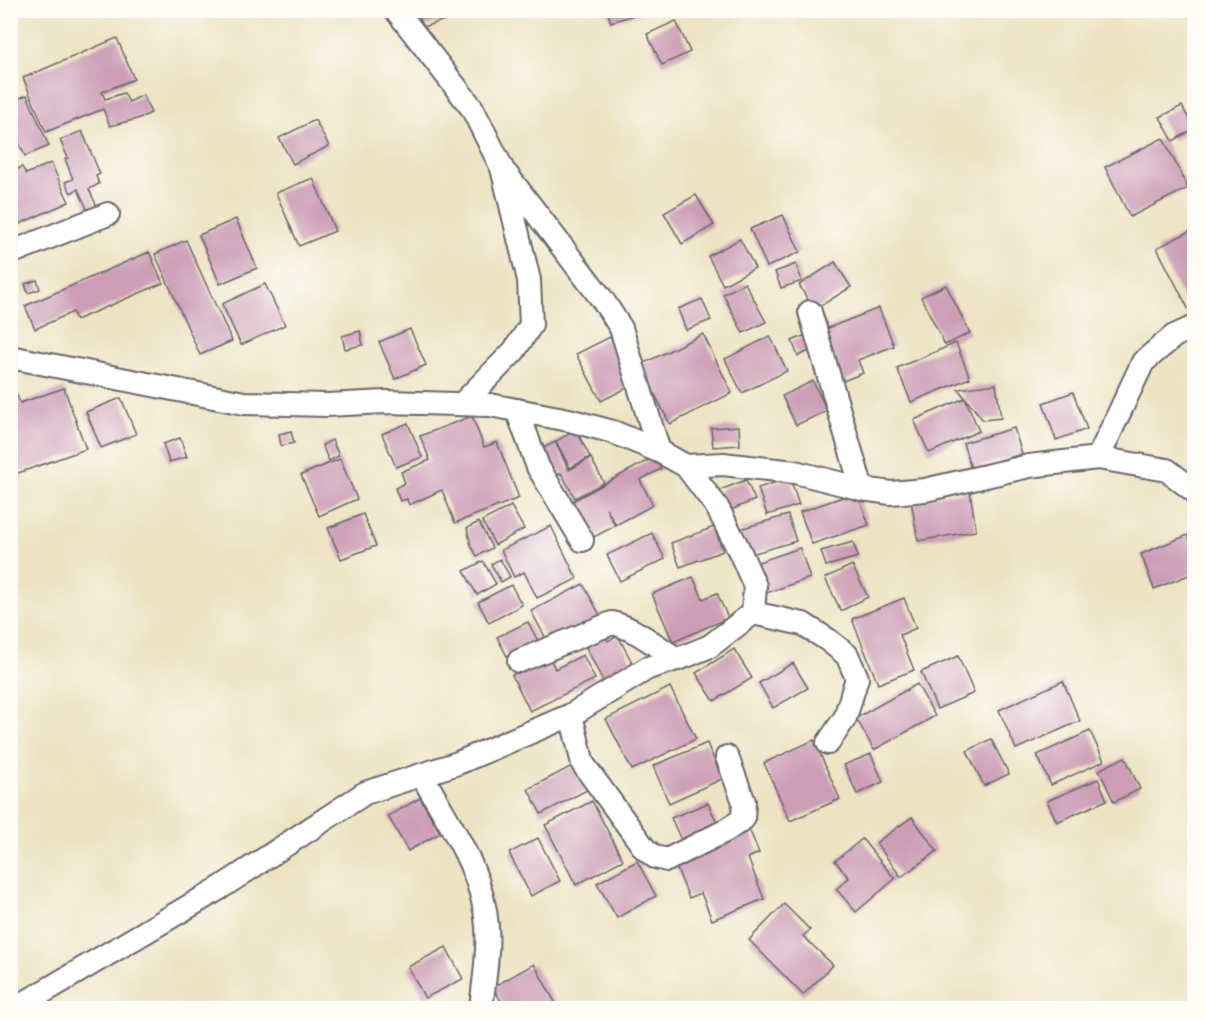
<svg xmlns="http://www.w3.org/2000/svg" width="1205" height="1019" viewBox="0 0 1205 1019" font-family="'IM FELL Double Pica',serif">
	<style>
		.building { fill: #cc9db5 }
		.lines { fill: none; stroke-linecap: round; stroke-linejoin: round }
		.minor-casing { stroke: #69666a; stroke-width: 26 }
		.minor { stroke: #fff; stroke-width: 22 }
	</style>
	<rect width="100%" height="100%" fill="#fdfcf7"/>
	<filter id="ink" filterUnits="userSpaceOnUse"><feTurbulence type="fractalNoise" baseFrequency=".0167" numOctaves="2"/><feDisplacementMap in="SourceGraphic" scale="12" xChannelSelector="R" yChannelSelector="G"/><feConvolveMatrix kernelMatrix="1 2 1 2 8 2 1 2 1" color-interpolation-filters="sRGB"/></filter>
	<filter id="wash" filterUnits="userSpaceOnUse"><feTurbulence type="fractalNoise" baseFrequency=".008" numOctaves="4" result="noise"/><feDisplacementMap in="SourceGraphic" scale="24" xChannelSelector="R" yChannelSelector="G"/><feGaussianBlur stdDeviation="1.35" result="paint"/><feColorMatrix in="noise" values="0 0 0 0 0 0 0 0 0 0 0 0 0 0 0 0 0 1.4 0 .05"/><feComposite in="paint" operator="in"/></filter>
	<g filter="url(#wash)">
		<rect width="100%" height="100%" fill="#ede3c2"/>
		<g id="blocks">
			<g class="building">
				<polygon points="417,10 466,10 467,13 423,27"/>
				<polygon points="607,10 647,10 647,11 611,22"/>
				<polygon points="676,21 690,52 662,65 647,34"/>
				<polygon points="117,38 134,79 102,92 105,99 124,93 129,102 143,95 151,113 137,119 110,126 103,109 46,132 23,78"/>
				<polygon points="27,95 49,146 25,156 10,123 10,102"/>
				<polygon points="1182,106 1194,129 1173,141 1160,117"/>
				<polygon points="315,120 329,146 293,164 279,138"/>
				<polygon points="82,131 100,174 96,176 99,184 89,189 97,207 88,211 78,189 71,193 65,182 73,179 65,159 68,158 60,140"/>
				<polygon points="1163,138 1188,188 1130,217 1105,167"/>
				<polygon points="51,163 69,202 10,228 10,181 13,180 10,172 22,167 26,174"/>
				<polygon points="313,178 335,231 299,246 276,193"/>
				<polygon points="696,195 714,225 682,244 664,213"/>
				<polygon points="783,215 800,252 767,267 750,229"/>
				<polygon points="236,219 257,268 220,284 199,235"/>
				<polygon points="1194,229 1194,309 1190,312 1157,248"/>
				<polygon points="740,239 755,268 723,285 708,256"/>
				<polygon points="186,240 232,341 200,355 155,254"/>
				<polygon points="149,252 163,283 76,320 73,312 35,329 25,306"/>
				<polygon points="835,262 851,287 814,310 799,285"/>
				<polygon points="796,264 802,281 781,288 775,272"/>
				<polygon points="37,280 40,289 28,293 25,284"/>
				<polygon points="745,283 766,322 743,333 723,294"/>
				<polygon points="265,284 285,325 241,345 222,304"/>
				<polygon points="946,285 970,333 945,345 921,297"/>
				<polygon points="702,299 711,320 686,330 678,309"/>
				<polygon points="879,308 894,346 858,360 863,373 843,381 823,330"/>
				<polygon points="410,329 426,365 395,379 379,342"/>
				<polygon points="360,331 363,345 345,349 342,336"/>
				<polygon points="703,334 732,393 670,424 640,365"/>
				<polygon points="806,335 812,350 798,356 792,341"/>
				<polygon points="770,336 787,371 742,393 725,359"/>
				<polygon points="610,337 635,384 601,401 576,354"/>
				<polygon points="956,343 970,378 911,402 897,368"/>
				<polygon points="10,377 20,403 64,388 86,449 10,476"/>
				<polygon points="813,381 827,411 796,425 782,396"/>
				<polygon points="996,384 1001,418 983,420 958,389"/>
				<polygon points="1073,392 1087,429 1056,440 1043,403"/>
				<polygon points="121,398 136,434 101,448 86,412"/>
				<polygon points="965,398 979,431 929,453 914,420"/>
				<polygon points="472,416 484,447 497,442 519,498 455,523 442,490 409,505 407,499 400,501 395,488 405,483 401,472 430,460 420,436"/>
				<polygon points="408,423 422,457 396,467 382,434"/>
				<polygon points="739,426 740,445 713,447 711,428"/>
				<polygon points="1014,428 1022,454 971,469 963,443"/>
				<polygon points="576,430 590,457 570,468 556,441"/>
				<polygon points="291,431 294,443 281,446 279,434"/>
				<polygon points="180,438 187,457 169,462 163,444"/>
				<polygon points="332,440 339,456 329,461 322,445"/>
				<polygon points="555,442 569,470 591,458 604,483 575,498 561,473 551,479 536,452"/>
				<polygon points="654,457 661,469 640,480 653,505 616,525 606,508 615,526 588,540 569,503"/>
				<polygon points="340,459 357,499 319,516 301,475"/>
				<polygon points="790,478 799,505 767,515 758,488"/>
				<polygon points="746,480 755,500 728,511 720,490"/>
				<polygon points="970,491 976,531 918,541 911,501"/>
				<polygon points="857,492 869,525 812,544 800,512"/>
				<polygon points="511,506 524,529 495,545 482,521"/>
				<polygon points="363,514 376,546 341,559 328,528"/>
				<polygon points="788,515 796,541 748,555 740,529"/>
				<polygon points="479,522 492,548 477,556 471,546 467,528"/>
				<polygon points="551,526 577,579 537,598 524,572 514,577 501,550"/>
				<polygon points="714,527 723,551 680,567 671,543"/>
				<polygon points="652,533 665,559 620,581 607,555"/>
				<polygon points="1188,535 1194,552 1194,573 1154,589 1141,554"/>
				<polygon points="853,542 858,557 826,566 821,551"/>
				<polygon points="800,548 810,578 760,595 750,565"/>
				<polygon points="500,559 510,577 501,582 491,564"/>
				<polygon points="483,561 496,584 477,595 464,571"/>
				<polygon points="852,565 868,597 841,611 825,578"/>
				<polygon points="693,577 703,599 717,593 728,618 673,642 652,594"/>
				<polygon points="583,584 601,617 549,644 531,611"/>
				<polygon points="511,585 522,605 489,623 478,602"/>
				<polygon points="904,598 916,628 900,635 914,670 878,684 852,619"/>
				<polygon points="528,622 541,647 510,662 497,637"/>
				<polygon points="603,631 608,641 618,636 635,668 604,683 583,641"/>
				<polygon points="734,649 752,678 714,701 696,673"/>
				<polygon points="583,655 595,679 530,711 512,675 549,656 555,669"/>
				<polygon points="958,656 974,693 937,709 921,672"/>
				<polygon points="793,663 808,688 773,708 759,683"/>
				<polygon points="1063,681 1080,721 1016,749 999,710"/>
				<polygon points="917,684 935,716 874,750 856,718"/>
				<polygon points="670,687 696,739 632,770 606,719"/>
				<polygon points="1090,731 1104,761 1051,785 1037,755"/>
				<polygon points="991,739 1009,774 984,786 967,751"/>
				<polygon points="814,740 840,799 790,821 764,763"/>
				<polygon points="707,743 722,779 669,803 653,766"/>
				<polygon points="871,754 883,782 857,794 844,765"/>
				<polygon points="1125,757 1140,789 1114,802 1099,770"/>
				<polygon points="574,765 587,790 541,814 528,789"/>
				<polygon points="1098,779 1107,800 1057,822 1047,801"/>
				<polygon points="420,798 440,833 408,851 388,816"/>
				<polygon points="592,801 623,860 576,885 545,825"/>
				<polygon points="708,803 719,827 682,842 671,818"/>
				<polygon points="912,817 937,851 901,877 876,843"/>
				<polygon points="750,831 759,853 748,858 764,899 712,920 701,893 689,898 674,862"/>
				<polygon points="538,838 560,881 531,896 509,853"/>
				<polygon points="862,839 895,879 856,912 836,889 849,878 835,861"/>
				<polygon points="637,861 656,896 617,918 597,883"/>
				<polygon points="784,904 810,930 803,936 833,965 803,995 749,940"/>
				<polygon points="446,947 463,979 425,998 408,967"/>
				<polygon points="534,964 556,1004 547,1008 505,1008 493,987"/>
			</g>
		</g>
	</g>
	<g filter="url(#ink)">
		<use href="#blocks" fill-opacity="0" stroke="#69666a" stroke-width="1.5"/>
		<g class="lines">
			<defs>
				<g id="minor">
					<polyline points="396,10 472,108 502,168 529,280 531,325 514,351 462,404"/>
					<polyline points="507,175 602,299 621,328 659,451"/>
					<polyline points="10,253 108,214"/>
					<polyline points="810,312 862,489"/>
					<polyline points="10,357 244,403 327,405 386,402 490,405 569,420 613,432 659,451 686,466 717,507 740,552 755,586 753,613 710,646 686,656 648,668 571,715 458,763 365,793 220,888 16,1008"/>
					<polyline points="517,410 538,467 582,540"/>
					<polyline points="1098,458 1143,362 1174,336 1194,327"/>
					<polyline points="686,466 723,464 795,472 862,489 891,493 925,490 1029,466 1098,458 1167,470 1194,491"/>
					<polyline points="753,613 803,624 828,640 847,655 857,678 845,718 828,743"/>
					<path d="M519 661 612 623C635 628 656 646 677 659"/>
					<polyline points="571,715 583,764 645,849 655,857 667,860 725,831 743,819 744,802 727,757"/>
					<path d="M422 775C448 823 483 870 487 926 489 953 484 981 481 1008"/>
				</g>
			</defs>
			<use href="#minor" class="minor-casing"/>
			<use href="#minor" class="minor"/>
		</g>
	</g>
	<rect width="1205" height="1019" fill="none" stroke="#fdfcf7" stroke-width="36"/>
</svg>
